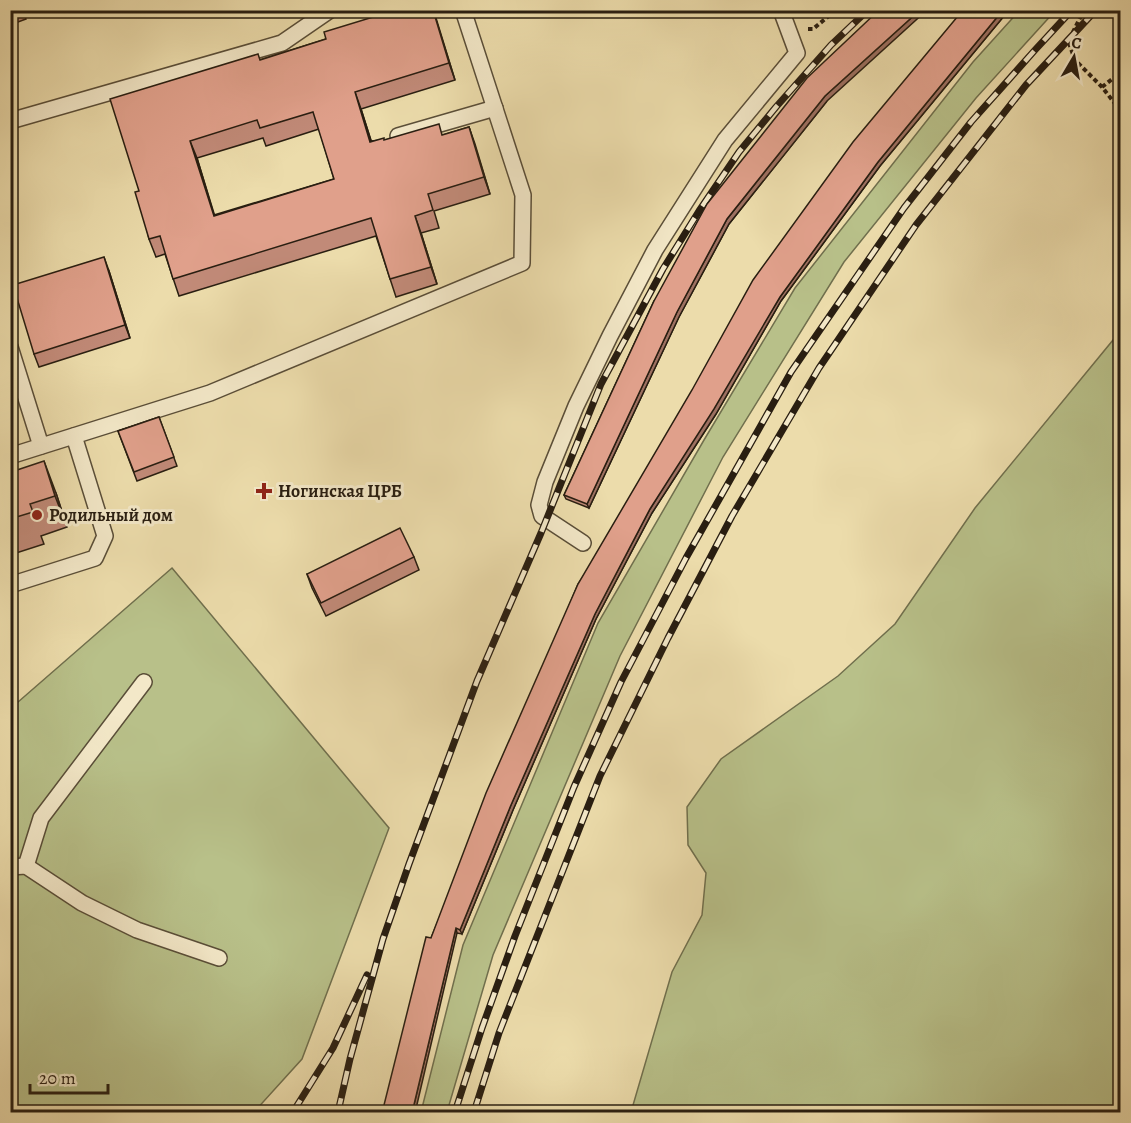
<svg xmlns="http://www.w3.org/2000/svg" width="1131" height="1123" viewBox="0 0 1131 1123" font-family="Alegreya,serif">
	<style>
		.green { fill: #b8c089; stroke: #706f4d; stroke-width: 1.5 }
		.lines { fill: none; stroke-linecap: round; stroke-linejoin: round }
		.service-casing { stroke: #5a4e38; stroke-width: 18 }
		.path { stroke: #291e11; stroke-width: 4; stroke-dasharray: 4.5 3; stroke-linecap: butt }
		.service { stroke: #f3e8c8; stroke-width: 15 }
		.rail-casing { stroke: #291e11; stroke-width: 7 }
		.rail { stroke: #f3e8c8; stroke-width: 4.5; stroke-dasharray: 14; stroke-linecap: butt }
		.wall { fill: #c18a78; stroke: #291e11; stroke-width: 1.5; fill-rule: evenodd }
		.shaded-wall { fill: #9d7061; stroke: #291e11; stroke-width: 1.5 }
		.building { fill: #e0a08b; stroke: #291e11; stroke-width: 1.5; fill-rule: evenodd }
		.poi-dot { fill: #8f2418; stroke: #f3e8c8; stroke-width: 2 }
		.labels { text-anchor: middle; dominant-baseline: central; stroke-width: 6; stroke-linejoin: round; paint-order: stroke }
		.poi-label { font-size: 18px; font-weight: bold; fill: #291e11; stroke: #f3e8c8; text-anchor: start }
	</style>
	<rect width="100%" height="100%" fill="#ecdcab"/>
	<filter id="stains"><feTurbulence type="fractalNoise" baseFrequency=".00333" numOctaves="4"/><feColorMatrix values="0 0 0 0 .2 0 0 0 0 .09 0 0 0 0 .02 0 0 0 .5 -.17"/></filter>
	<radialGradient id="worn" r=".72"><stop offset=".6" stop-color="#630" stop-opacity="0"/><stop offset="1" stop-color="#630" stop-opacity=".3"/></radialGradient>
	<g class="green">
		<polygon points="1019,11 1055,11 976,98 844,262 723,457 620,656 493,955 447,1112 421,1112 463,945 598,623 704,440 795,288 973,62"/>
		<polygon points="1120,326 1120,1112 631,1112 672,972 702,915 706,873 688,845 687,807 721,759 838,676 895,624 975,508 1113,340"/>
		<polygon points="172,568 389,828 302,1059 254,1112 11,1112 10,709"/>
	</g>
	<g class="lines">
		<defs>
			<g id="service">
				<polyline points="10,121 282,43 330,10"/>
				<polyline points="398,136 495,108"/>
				<polyline points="10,347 41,446"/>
				<polyline points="10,456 210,393 522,263 523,195 463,10"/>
				<polyline points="583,543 542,516 539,505 545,482 576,406 610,336 655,250 725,140 797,53 781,10"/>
				<polyline points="10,585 95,558 105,536 74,436"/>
				<polyline points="26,866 41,818 144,682"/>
				<polyline points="10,867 26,866 82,903 137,930 219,958"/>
			</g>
		</defs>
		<use href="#service" class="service-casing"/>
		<g class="path">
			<polyline points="1087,10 1080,18 1070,38 1070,46 1075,60 1102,87 1120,110"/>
			<polyline points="808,29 813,29 836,10"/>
			<polyline points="1102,87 1120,73"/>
		</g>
		<use href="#service" class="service"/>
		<defs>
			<g id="rail">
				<polyline points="293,1112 333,1048 367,975"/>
				<polyline points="338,1112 350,1059 383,939 409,864 477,681 541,533 601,384 663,269 699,211 739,152 776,107 831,45 868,10"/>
				<polyline points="455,1112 482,1028 515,936 574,787 621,682 686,558 791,372 904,208 971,122 1035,50 1072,10"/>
				<polyline points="474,1112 499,1033 600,776 668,638 732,516 819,368 916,225 1026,85 1096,10"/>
			</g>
		</defs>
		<use href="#rail" class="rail-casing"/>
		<use href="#rail" class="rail"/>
	</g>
	<g class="wall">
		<polygon points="10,10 23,10 26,19 10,25"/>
		<path d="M396 10H433L455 80 361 109 371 141 443 135 469 127 490 194 434 211 439 228 421 233 437 284 396 297 376 236 179 296 165 254 156 257 149 239 139 191 260 60 326 39ZM319 129 334 179 214 215 197 158 263 138 266 146Z"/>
		<polygon points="963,10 1009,10 880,166 781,301 716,414 652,513 596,619 513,810 462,934 457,933 431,938 578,584"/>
		<polygon points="827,101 729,224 679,317 589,508 566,499 564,495 654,301"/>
		<polygon points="109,271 130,338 39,367 34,354"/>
		<polygon points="159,417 177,466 137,481 118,431"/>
		<polygon points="10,458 17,470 56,493 67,527 41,536 44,544 10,555"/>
		<polygon points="414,557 419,570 326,616 312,588 307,574"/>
	</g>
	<g class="shaded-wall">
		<polygon points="433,10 436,18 455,80 449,63"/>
		<polygon points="920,10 927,10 827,101 729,224 679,317 589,508 587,504 677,312 727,219 825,96"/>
		<polygon points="1003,10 1009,10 880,166 781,301 716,414 652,513 596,619 513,810 462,934 460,930 511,805 595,614 650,509 780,297 878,162"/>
		<polygon points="355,92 361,109 377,159 370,142"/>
		<polygon points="469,127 475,144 490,194 484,177"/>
		<polygon points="190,141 197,158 220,233 214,216"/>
		<polygon points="415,216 421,233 437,284 431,267"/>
		<polygon points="104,257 109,271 130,338 125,325"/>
		<polygon points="44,461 56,493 67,527 55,496"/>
		<polygon points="456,928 457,933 415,1113 412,1113"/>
	</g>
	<g class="building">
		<polygon points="10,10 22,10 10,15"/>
		<path d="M396 10H433L449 63 355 92 370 142 384 138V140L439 124 442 135 469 127 484 177 428 194 433 210 415 216 431 267 390 279 371 218 173 279 160 236 149 239 135 192 139 191 110 99 258 54 260 60 326 39 324 32ZM313 112 334 179 214 216 190 141 257 120 260 128Z"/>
		<polygon points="879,10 920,10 825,96 727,219 677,312 587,504 564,495 654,301 707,204 807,78"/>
		<polygon points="963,10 1003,10 878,162 780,297 714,409 650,509 595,614 511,805 460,930 456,928 412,1113 382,1113 426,937 431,938 486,793 578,584 692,390 753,280 853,142"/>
		<polygon points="104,257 125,325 34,354 13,285"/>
		<polygon points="159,417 174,457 134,472 118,431"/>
		<polygon points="10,458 13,458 17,470 44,461 55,496 30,504 33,512 10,519"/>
		<polygon points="400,528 414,557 321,603 307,574"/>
	</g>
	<g class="poi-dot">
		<path d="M261 482h6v6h6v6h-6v6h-6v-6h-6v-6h6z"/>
		<circle cx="37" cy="515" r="6"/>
	</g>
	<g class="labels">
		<g class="poi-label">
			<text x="278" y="491">Ногинская ЦРБ</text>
			<text x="49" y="515">Родильный дом</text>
		</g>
	</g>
	<rect width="1131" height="1123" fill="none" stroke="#ecdcab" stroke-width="36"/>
	<rect x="12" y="12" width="1107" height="1099" fill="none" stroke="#291e11" stroke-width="3"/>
	<rect x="18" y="18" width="1095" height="1087" fill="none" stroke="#291e11" stroke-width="1.5"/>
	<g transform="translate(1074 57) rotate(10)" stroke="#f3e8c8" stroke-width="4.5" paint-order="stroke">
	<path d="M0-4.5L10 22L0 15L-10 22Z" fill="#291e11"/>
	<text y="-9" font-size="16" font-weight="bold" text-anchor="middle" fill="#291e11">С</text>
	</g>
	<path d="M30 1084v9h78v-9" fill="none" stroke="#291e11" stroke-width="3"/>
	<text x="39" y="1084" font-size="18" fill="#291e11" stroke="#f3e8c8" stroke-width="4.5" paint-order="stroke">20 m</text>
	<rect width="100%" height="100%" filter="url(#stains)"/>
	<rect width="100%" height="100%" fill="url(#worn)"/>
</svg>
